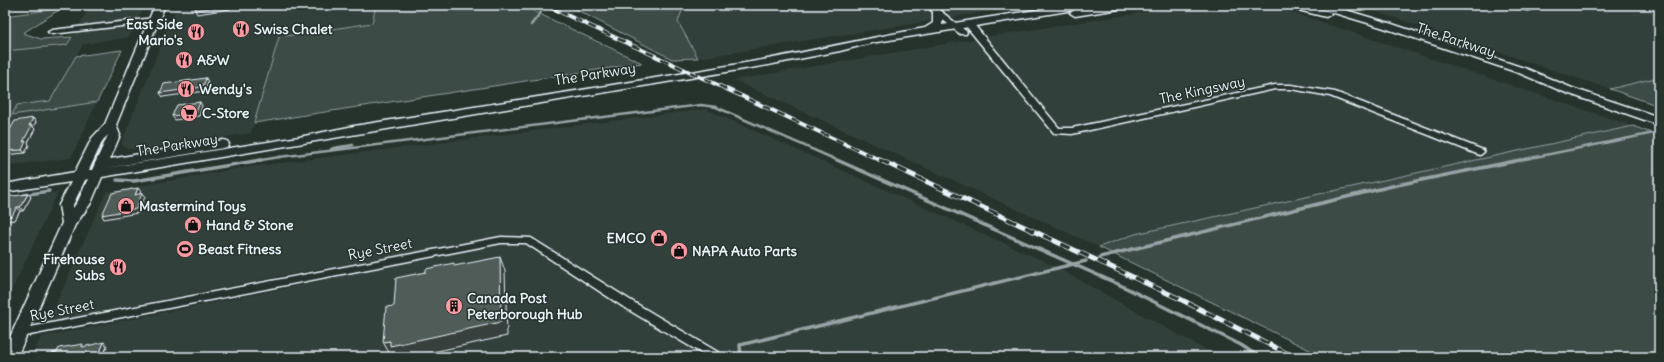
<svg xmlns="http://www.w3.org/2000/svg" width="1664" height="362" viewBox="0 0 1664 362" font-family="Delius,sans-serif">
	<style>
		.built { fill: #333f3a }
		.green { fill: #3e4b47; stroke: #939ea0 }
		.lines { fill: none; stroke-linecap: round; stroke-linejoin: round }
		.stream-far1 { stroke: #98a3a5; stroke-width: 2.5 }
		.stream { stroke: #98a3a5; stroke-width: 3.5 }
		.minor-casing { stroke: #e8f1f8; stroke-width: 3 }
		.secondary-casing { stroke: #e8f1f8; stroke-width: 3 }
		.minor { fill: #26332d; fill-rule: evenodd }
		.secondary { fill: #26332d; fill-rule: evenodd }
		.rail-far1-casing { stroke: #e8f1f8; stroke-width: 4 }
		.rail-casing { stroke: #e8f1f8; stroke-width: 5 }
		.rail-far1 { stroke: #26332d; stroke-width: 2.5; stroke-dasharray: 8; stroke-linecap: butt }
		.rail { stroke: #26332d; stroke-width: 3.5; stroke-dasharray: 10; stroke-linecap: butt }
		.wall { fill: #454f4d; stroke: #e8f1f8 }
		.shaded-wall { fill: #38403e; stroke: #e8f1f8 }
		.building { fill: #505c59; stroke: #e8f1f8 }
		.labels { text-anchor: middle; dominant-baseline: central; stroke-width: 3; stroke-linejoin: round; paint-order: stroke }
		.poi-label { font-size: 14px; font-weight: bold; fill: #e8f1f8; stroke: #26332d; text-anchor: start }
		.street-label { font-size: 14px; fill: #e8f1f8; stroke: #26332d }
	</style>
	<rect width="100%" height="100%" fill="#26332d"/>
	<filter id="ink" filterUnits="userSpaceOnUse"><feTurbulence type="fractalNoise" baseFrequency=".025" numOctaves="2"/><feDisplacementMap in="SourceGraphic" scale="8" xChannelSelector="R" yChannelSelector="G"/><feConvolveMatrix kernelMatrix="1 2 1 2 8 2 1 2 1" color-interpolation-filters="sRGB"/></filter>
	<g filter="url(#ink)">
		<g class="built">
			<polygon points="91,5 145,5 129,37 83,44 50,101 17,105 12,114 97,102 71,158 5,166 5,51 67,45"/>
			<polygon points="177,5 376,5 372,23 279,37 251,133 149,149 128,149 121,144"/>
			<polygon points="684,5 1030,5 698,58 678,22"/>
			<polygon points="1207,5 1236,5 1279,8 1633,126 1135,234 1099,247 734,80 992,36 1152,11"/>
			<polygon points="1356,5 1659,5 1659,77 1610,89"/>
			<polygon points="706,109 1050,264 1219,357 32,357 41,337 326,280 327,267 48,322 106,192 241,168"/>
			<polygon points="58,192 5,304 5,202"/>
		</g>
		<g class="green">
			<polygon points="376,5 521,5 642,63 254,123 279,37 372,23"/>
			<polygon points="567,5 684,5 678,22 698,58 672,59"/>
			<polygon points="62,8 23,33 41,39 72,37 67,45 5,51 5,16"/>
			<polygon points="122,50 97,102 12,115 17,105 50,101 76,56"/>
			<polygon points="1659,77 1659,106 1610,89"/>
			<polygon points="1633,126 1659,136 1659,357 1324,357 1099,247 1135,234"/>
		</g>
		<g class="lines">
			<g class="stream-far1">
				<polyline points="531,25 541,12"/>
				<polyline points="331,149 353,145 333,148"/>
				<polyline points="279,157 701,105 716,107 839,161"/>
				<polyline points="255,161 280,157"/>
				<polyline points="1515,161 1659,132"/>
			</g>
			<g class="stream">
				<polyline points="837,160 1118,284 1241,345 1259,357"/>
				<polyline points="117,180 134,181 261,160"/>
				<polyline points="24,195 49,191"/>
				<polyline points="1100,257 1392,186 1520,160"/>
				<polyline points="741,357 740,345 1086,261"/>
			</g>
			<defs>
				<g id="minor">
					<polygon points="925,5 933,5 967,32 966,34 960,34"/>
					<polygon points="154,18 157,18 157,22 52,34 48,32 52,30"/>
					<polygon points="966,22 972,22 1059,128 1072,128 1275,85 1291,85 1335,92 1483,150 1484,152 1480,155 1477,154 1330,96 1291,89 1275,89 1072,134 1054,133 966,26"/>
					<polygon points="501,237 531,238 630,300 721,354 722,357 708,357 622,306 526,243 501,243 20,337 16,336 15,333 16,330 20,329"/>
				</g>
				<g id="secondary">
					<path d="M155 5H165L116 125 120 135 110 159 223 140 227 141 229 144 227 147 223 148 106 168 299 137 354 126C492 104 631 83 768 59 821 49 873 37 925 28L933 23V12L938 9 943 12 942 25 1067 5H1091L1086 8 871 43 840 51 768 65 102 177 91 203 75 225 17 357H5V348L62 223 59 205 71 182 5 192V184L75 172 92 138 105 124ZM108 135 92 170H89L103 140ZM88 179 78 201 73 208V205L85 180Z"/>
					<polygon points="1106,5 1130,5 1125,8 1075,16 1070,13 1075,10"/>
					<polygon points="1285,5 1302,5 1330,12 1331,14 1326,17 1286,7"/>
					<polygon points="1313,5 1329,5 1389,23 1527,69 1572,88 1659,117 1659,125 1564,92 1519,73 1381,27 1314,7"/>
				</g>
			</defs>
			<use href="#minor" class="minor-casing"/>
			<use href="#secondary" class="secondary-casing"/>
			<use href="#minor" class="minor"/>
			<use href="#secondary" class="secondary"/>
			<defs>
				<polyline id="rail-far1" points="545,5 882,161"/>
				<polyline id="rail" points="880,160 1178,298 1294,357"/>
			</defs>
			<use href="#rail-far1" class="rail-far1-casing"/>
			<use href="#rail" class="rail-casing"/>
			<use href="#rail-far1" class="rail-far1"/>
			<use href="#rail" class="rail"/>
		</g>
		<g class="wall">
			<polygon points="1505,5 1547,5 1546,7 1527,11 1508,7"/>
			<polygon points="33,118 36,122 33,127 35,129 28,142 29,145 25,153 5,155 5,138"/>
			<polygon points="5,197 31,197 23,211 20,211 15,220 5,221"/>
		</g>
		<g class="shaded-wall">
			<polygon points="228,5 231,5 230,9 197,14 195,10"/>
			<polygon points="1542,5 1547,5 1546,7 1527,11 1529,7"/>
			<polygon points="206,78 208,82 205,91 163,97 160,93"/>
			<polygon points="200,102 202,106 199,116 175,120 172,116"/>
			<polygon points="33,118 36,122 33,127 35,129 28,142 29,145 25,153 22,150 23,142 29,126"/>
			<polygon points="138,188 141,192 138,198 135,195"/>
			<polygon points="142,193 145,197 138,213 104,219 102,215"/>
			<polygon points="28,194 31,197 23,211 20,207"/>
			<polygon points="17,207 20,211 15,220 5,221 5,217"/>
			<polygon points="500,257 505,271 507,336 410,357 396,357 395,355 391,356 383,342 390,341"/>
			<polygon points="104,342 107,346 103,357 98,357"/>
		</g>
		<g class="building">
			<polygon points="197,5 228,5 228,6 195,10"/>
			<polygon points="1518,5 1542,5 1529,7"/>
			<polygon points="206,78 203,87 160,93 164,84"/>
			<polygon points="200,102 196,113 172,116 177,105"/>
			<polygon points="33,118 29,126 32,125 23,142 26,141 22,150 5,151 5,138 15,121"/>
			<polygon points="138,188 135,195 142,193 136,209 102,215 112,193"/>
			<polygon points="28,194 20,207 17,207 12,216 5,217 5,197"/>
			<polygon points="500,257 501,322 390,346 390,341 383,342 386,307 394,306 396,278 426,272 426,269 454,263 454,266"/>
			<polygon points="104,342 98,357 50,357 52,353 57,352 59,348 83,344 82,347"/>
		</g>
	</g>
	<defs>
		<symbol id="restaurant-disc" viewBox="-11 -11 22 22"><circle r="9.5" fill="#ff9aa2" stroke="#26332d"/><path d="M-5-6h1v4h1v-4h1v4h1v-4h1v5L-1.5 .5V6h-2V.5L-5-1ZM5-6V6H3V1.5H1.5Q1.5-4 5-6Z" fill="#111"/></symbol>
		<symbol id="supermarket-disc" viewBox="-11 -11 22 22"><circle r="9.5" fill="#ff9aa2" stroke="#26332d"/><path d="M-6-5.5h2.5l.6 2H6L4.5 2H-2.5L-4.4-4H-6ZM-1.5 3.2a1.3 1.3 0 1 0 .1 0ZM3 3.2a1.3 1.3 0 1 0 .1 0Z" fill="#111"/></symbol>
		<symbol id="shop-disc" viewBox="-11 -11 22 22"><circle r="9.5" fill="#ff9aa2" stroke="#26332d"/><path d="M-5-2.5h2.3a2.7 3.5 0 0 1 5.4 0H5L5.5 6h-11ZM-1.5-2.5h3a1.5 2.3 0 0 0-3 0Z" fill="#111"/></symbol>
		<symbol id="stadium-disc" viewBox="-11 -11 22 22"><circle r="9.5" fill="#ff9aa2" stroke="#26332d"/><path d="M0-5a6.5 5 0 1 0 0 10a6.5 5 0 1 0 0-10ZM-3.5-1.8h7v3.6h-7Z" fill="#111"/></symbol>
		<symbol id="building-disc" viewBox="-11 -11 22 22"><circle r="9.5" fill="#ff9aa2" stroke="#26332d"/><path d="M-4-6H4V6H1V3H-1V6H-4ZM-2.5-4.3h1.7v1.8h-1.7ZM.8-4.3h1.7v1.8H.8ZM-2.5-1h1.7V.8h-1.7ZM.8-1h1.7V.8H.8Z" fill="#111"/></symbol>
	</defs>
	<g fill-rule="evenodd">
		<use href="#restaurant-disc" x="231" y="19" width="20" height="20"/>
		<use href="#restaurant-disc" x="186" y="22" width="20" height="20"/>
		<use href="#restaurant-disc" x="174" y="50" width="20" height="20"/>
		<use href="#restaurant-disc" x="176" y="79" width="20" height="20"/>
		<use href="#supermarket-disc" x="179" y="103" width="20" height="20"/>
		<use href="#shop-disc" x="116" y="196" width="20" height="20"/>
		<use href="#shop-disc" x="183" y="215" width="20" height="20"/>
		<use href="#shop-disc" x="649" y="228" width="20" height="20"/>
		<use href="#stadium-disc" x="175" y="239" width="20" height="20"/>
		<use href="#shop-disc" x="669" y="241" width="20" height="20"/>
		<use href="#restaurant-disc" x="108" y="257" width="20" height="20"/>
		<use href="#building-disc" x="444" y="296" width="20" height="20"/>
	</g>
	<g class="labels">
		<g class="poi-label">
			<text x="183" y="24" text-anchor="end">East Side<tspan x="183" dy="16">Mario's</tspan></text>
			<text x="254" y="29">Swiss Chalet</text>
			<text x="197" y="60">A&amp;W</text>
			<text x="199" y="89">Wendy's</text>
			<text x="202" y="113">C-Store</text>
			<text x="139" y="206">Mastermind Toys</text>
			<text x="206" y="225">Hand &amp; Stone</text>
			<text x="646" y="238" text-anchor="end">EMCO</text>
			<text x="198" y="249">Beast Fitness</text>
			<text x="692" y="251">NAPA Auto Parts</text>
			<text x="105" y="259" text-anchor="end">Firehouse<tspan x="105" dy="16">Subs</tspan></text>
			<text x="467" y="298">Canada Post<tspan x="467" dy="16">Peterborough Hub</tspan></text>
		</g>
		<g class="street-label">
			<text transform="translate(1456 40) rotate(18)">The Parkway</text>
			<text transform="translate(595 74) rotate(-9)">The Parkway</text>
			<text transform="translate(1202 90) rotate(-12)">The Kingsway</text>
			<text transform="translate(177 145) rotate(-9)">The Parkway</text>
			<text transform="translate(380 249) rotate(-11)">Rye Street</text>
			<text transform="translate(62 310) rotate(-11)">Rye Street</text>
		</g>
	</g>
	<rect width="1664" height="362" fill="none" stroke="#26332d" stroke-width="20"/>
	<rect x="10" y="10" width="1644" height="342" fill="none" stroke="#e8f1f8" stroke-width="1.5" filter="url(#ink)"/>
</svg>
